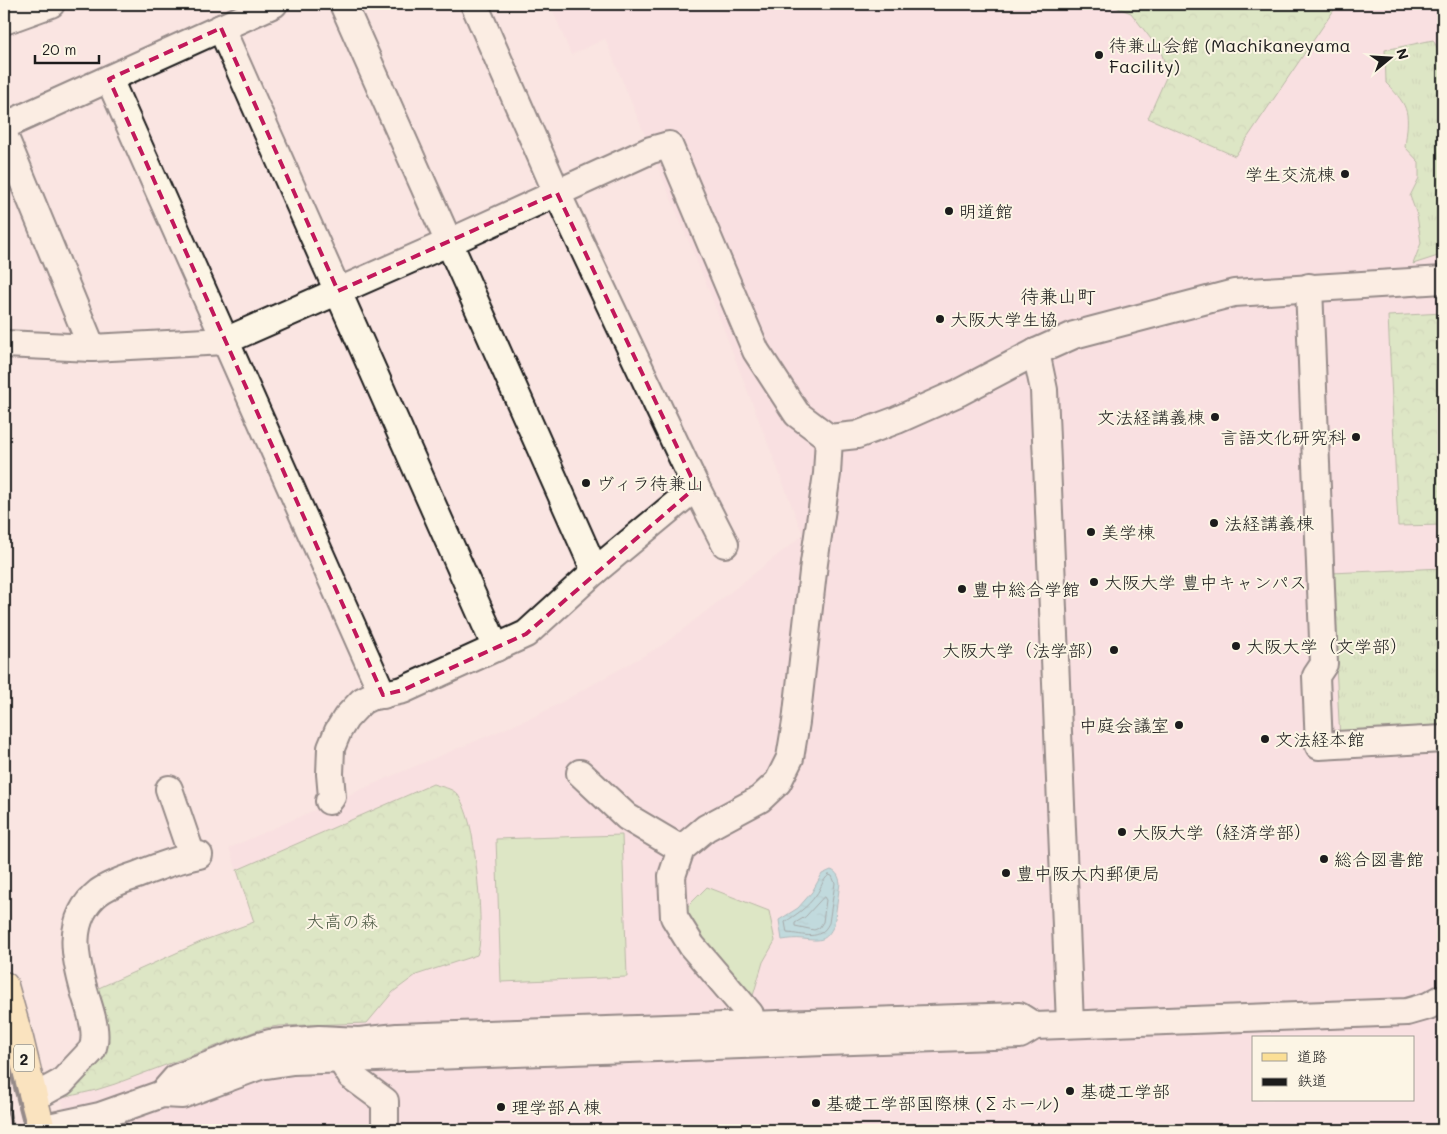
<svg xmlns="http://www.w3.org/2000/svg" width="1447" height="1134" viewBox="0 0 1447 1134" font-family="Mali,'Klee One',sans-serif">
	<style>
		.built { fill: #f9dae0; fill-rule: evenodd }
		.grass { fill: url(#grass-tufts); stroke: #6c815f }
		.forest { fill: url(#forest-crowns); stroke: #6c815f }
		.garden { fill: #bbe6a2; stroke: #6c815f }
		.water { fill: url(#water-ripples); stroke: #56868d }
		.lines { fill: none; stroke-linecap: round; stroke-linejoin: round }
		.shore { stroke: #436367; stroke-width: 1 }
		.minor-casing { stroke: #1c1c1c; stroke-width: 30 }
		.major-casing { stroke: #1c1c1c; stroke-width: 31 }
		.minor { stroke: #fcf5e5; stroke-width: 26 }
		.major { stroke: #fbdf96; stroke-width: 28 }
		.rail { stroke: #1c1c1c; stroke-width: 4 }
		.marked { fill: none; stroke: #c2185b; stroke-width: 4; stroke-dasharray: 10 6; stroke-linejoin: round }
		.poi-dot { fill: #1c1c1c; stroke: #fcf5e5; stroke-width: 2 }
		.labels { text-anchor: middle; dominant-baseline: central; stroke-width: 4; stroke-linejoin: round; paint-order: stroke }
		.shield { fill: #fcf5e5; stroke: #5f5d58; stroke-width: 1 }
		.shield-label { font-size: 16px; font-weight: bold; fill: #1c1c1c }
		.poi-label { font-size: 18px; fill: #1c1c1c; stroke: #fcf5e5; text-anchor: start }
		.park-label { font-size: 18px; fill: #4c5944; stroke: #fcf5e5 }
		.neighbourhood-label { font-size: 19px; fill: #1c1c1c; stroke: #fcf5e5 }
	</style>
	<defs>
		<pattern id="grass-tufts" width="24" height="20" patternUnits="userSpaceOnUse" patternTransform="scale(1.25)"><rect width="24" height="20" fill="#bbe6a2"/><path d="M3 7l-1-3M5 7V3M7 7l1-3M15 17l-1-3M17 17v-4M19 17l1-3" fill="none" stroke="#a0c58b"/></pattern>
		<pattern id="forest-crowns" width="20" height="18" patternUnits="userSpaceOnUse" patternTransform="scale(1.25)"><rect width="20" height="18" fill="#bbe6a2"/><path d="M2 6a3 3 0 1 1 6 0M12 15a3 3 0 1 1 6 0" fill="none" stroke="#a0c58b"/></pattern>
		<pattern id="water-ripples" width="26" height="14" patternUnits="userSpaceOnUse" patternTransform="scale(1.25)"><rect width="26" height="14" fill="#7dcdd8"/><path d="M2 4q2-2 4 0t4 0M15 11q2-2 4 0t4 0" fill="none" stroke="#6bafb9"/></pattern>
	</defs>
	<rect width="100%" height="100%" fill="#fae5e2"/>
	<filter id="ink" filterUnits="userSpaceOnUse"><feTurbulence type="fractalNoise" baseFrequency=".02" numOctaves="2"/><feDisplacementMap in="SourceGraphic" scale="10" xChannelSelector="R" yChannelSelector="G"/><feConvolveMatrix kernelMatrix="1 2 1 2 8 2 1 2 1" color-interpolation-filters="sRGB"/></filter>
	<g filter="url(#ink)">
		<path class="built" d="M550 4H1443V1130H69L60 1092 205 940 254 922 229 848 389 777 535 716 558 704 664 644 803 535 707 286 605 39 571 55ZM1253 1038H1413V1100H1253Z"/>
		<g class="grass">
			<path d="M1433 40 1443 58V250L1438 256 1413 264 1421 243 1417 215 1410 196 1419 178V162L1405 147C1409 113 1411 108 1386 83L1385 50Z"/>
			<polygon points="1443,568 1443,734 1340,739 1331,573"/>
		</g>
		<g class="forest">
			<polygon points="1108,4 1338,4 1235,156 1148,118 1168,73 1161,52 1131,13"/>
			<polygon points="1443,313 1443,525 1398,526 1388,316"/>
			<path d="M433 784C441 787 453 788 458 795 465 806 470 823 472 835 476 856 485 939 477 955L416 975 393 992 367 1023 279 1026 264 1028 115 1084 96 1090 62 1098 60 1092 92 1062V991L205 940 254 922 237 870Z"/>
		</g>
		<g class="garden">
			<polygon points="622,835 627,977 501,982 496,839"/>
			<polygon points="707,887 769,911 775,941 763,962 752,999 713,960 682,912"/>
		</g>
		<path class="water" d="M831 870C837 872 839 877 840 883L834 925C826 942 820 941 803 939 796 938 789 939 782 940L779 920 798 908 812 892 822 874Z"/>
		<g class="lines">
			<g class="shore">
				<path d="M829 875 832 876 835 883 829 923C820 942 804 934 787 933L785 922C797 914 808 907 816 895 821 889 822 880 829 875Z"/>
				<polygon points="824,897 826,900 823,922 819,928 814,930 795,926 795,923 805,917"/>
			</g>
			<defs>
				<g id="minor">
					<polyline points="343,4 595,571"/>
					<polyline points="4,21 51,4"/>
					<polyline points="221,28 496,648"/>
					<polyline points="109,79 383,695"/>
					<polyline points="4,126 274,4"/>
					<polyline points="4,135 92,348"/>
					<polyline points="1309,287 1324,664 1316,676 1319,746 1443,739"/>
					<polyline points="4,344 92,348 225,341 450,242 651,150 669,145 756,351 797,414 829,438"/>
					<polyline points="1036,352 1044,390 1070,1024"/>
					<polyline points="696,487 725,544"/>
					<polyline points="580,773 627,817 681,849"/>
					<polyline points="169,789 192,856"/>
					<polyline points="329,801 332,797 330,774 331,748 338,731 346,718 362,701 370,697 403,690 526,634 595,571 696,487 557,193 474,4"/>
					<polyline points="752,1025 750,1014 692,946 674,917 672,876 681,849 706,828 760,799 778,782 790,758 796,722 814,563 827,474 829,438 857,435 897,420 960,392 1036,352 1074,335 1234,293 1443,280"/>
					<polyline points="332,1046 351,1076 385,1101 385,1130"/>
					<polyline points="162,1094 176,1078 259,1046 270,1043 319,1039 359,1041 397,1037 1019,1016 1035,1026"/>
					<path d="M33 1098 62 1082 92 1050C99 1033 90 1011 85 994 75 959 65 919 99 892 110 884 125 879 137 875 157 867 178 859 199 855"/>
					<polyline points="35,1130 100,1116 162,1094 182,1095 260,1066 293,1061 1020,1035 1035,1026 1407,1012 1428,1006 1443,998"/>
				</g>
				<polyline id="major" points="4,986 19,1039 41,1130"/>
			</defs>
			<use href="#minor" class="minor-casing"/>
			<use href="#major" class="major-casing"/>
			<use href="#minor" class="minor"/>
			<use href="#major" class="major"/>
			<g class="rail">
				<polyline points="4,1045 26,1130"/>
				<polyline points="4,1091 13,1130"/>
			</g>
		</g>
	</g>
	<path d="M0 0H1447V1134H0ZM221 28 338 291 557 193 696 487 526 634 403 690 383 695 109 79Z" fill="#fae5e2" fill-opacity=".55" fill-rule="evenodd"/>
	<path class="marked" d="M221 28 338 291 557 193 696 487 526 634 403 690 383 695 109 79Z"/>
	<g class="poi-dot">
		<circle cx="1099" cy="55" r="5"/>
		<circle cx="1345" cy="174" r="5"/>
		<circle cx="949" cy="211" r="5"/>
		<circle cx="940" cy="319" r="5"/>
		<circle cx="1215" cy="417" r="5"/>
		<circle cx="1356" cy="437" r="5"/>
		<circle cx="586" cy="483" r="5"/>
		<circle cx="1214" cy="523" r="5"/>
		<circle cx="1091" cy="532" r="5"/>
		<circle cx="1094" cy="582" r="5"/>
		<circle cx="962" cy="589" r="5"/>
		<circle cx="1236" cy="646" r="5"/>
		<circle cx="1114" cy="650" r="5"/>
		<circle cx="1179" cy="725" r="5"/>
		<circle cx="1265" cy="739" r="5"/>
		<circle cx="1122" cy="832" r="5"/>
		<circle cx="1324" cy="859" r="5"/>
		<circle cx="1006" cy="873" r="5"/>
		<circle cx="1070" cy="1091" r="5"/>
		<circle cx="816" cy="1103" r="5"/>
		<circle cx="501" cy="1107" r="5"/>
	</g>
	<g class="labels">
		<rect class="shield" x="14" y="1044.5" width="20" height="27" rx="4"/>
		<g class="shield-label">
			<text x="24" y="1058">2</text>
		</g>
		<g class="poi-label">
			<text x="1109" y="45">待兼山会館 (Machikaneyama<tspan x="1109" dy="21">Facility)</tspan></text>
			<text x="1335" y="174" text-anchor="end">学生交流棟</text>
			<text x="959" y="211">明道館</text>
			<text x="950" y="319">大阪大学生協</text>
			<text x="1205" y="417" text-anchor="end">文法経講義棟</text>
			<text x="1346" y="437" text-anchor="end">言語文化研究科</text>
			<text x="596" y="483">ヴィラ待兼山</text>
			<text x="1224" y="523">法経講義棟</text>
			<text x="1101" y="532">美学棟</text>
			<text x="1104" y="582">大阪大学 豊中キャンパス</text>
			<text x="972" y="589">豊中総合学館</text>
			<text x="1246" y="646">大阪大学（文学部）</text>
			<text x="1104" y="650" text-anchor="end">大阪大学（法学部）</text>
			<text x="1169" y="725" text-anchor="end">中庭会議室</text>
			<text x="1275" y="739">文法経本館</text>
			<text x="1132" y="832">大阪大学（経済学部）</text>
			<text x="1334" y="859">総合図書館</text>
			<text x="1016" y="873">豊中阪大内郵便局</text>
			<text x="1080" y="1091">基礎工学部</text>
			<text x="826" y="1103">基礎工学部国際棟 (Σホール)</text>
			<text x="511" y="1107">理学部Ａ棟</text>
		</g>
		<g class="park-label">
			<text x="342" y="921">大高の森</text>
		</g>
		<g class="neighbourhood-label">
			<text x="1058" y="295">待兼山町</text>
		</g>
	</g>
	<rect width="1447" height="1134" fill="none" stroke="#fcf5e5" stroke-width="20"/>
	<rect x="10" y="10" width="1427" height="1114" fill="none" stroke="#1c1c1c" stroke-width="2" filter="url(#ink)"/>
	<rect x="1252" y="1036" width="162" height="65" fill="#fcf5e5" stroke="#a29e95"/>
	<rect x="1262" y="1053" width="25" height="8" fill="#fbdf96" stroke="#a29e95"/>
	<text x="1297" y="1062" font-size="15" fill="#1c1c1c">道路</text>
	<rect x="1262" y="1078" width="25" height="8" fill="#1c1c1c" stroke="#a29e95"/>
	<text x="1297" y="1086" font-size="15" fill="#1c1c1c">鉄道</text>
	<g transform="translate(1390 58) rotate(72)" stroke="#fcf5e5" stroke-width="4" paint-order="stroke">
	<path d="M0-4L9 19L0 12L-9 19Z" fill="#1c1c1c"/>
	<text y="-8" font-size="14" font-weight="bold" text-anchor="middle" fill="#1c1c1c">N</text>
	</g>
	<path d="M35 55v8h64v-8" fill="none" stroke="#1c1c1c" stroke-width="2.5"/>
	<text x="42" y="55" font-size="15" fill="#1c1c1c" stroke="#fcf5e5" stroke-width="4" paint-order="stroke">20 m</text>
</svg>
